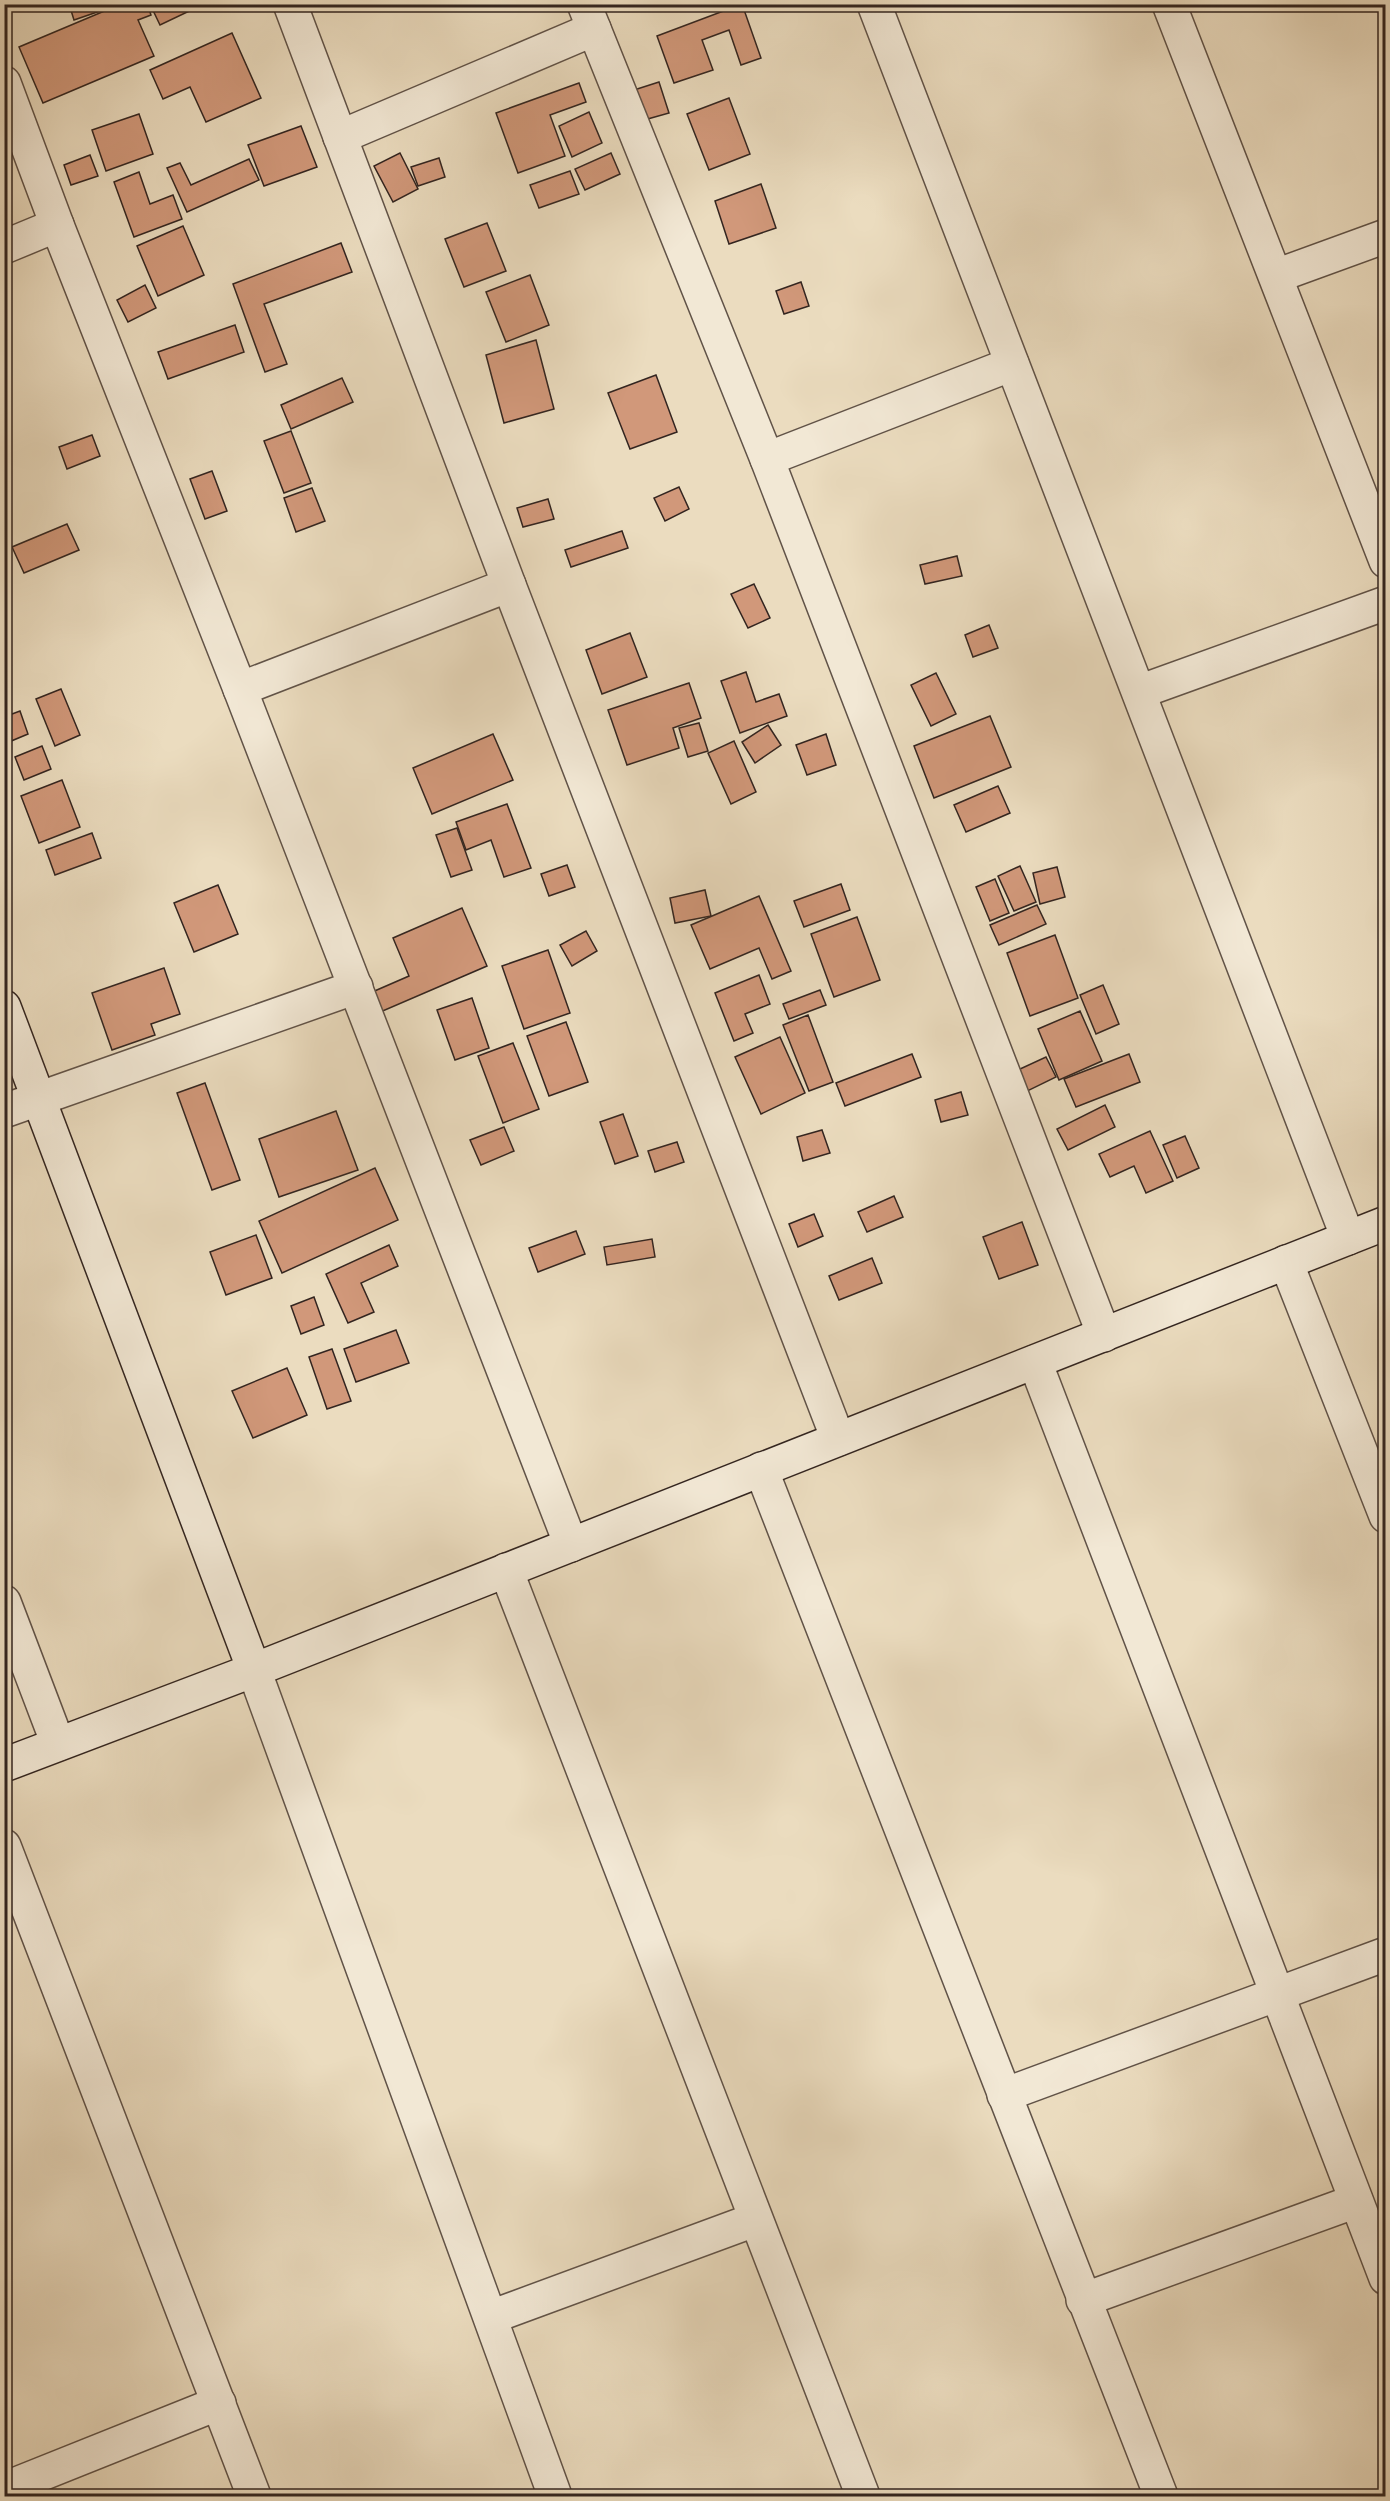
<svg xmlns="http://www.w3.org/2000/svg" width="1390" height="2501" viewBox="0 0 1390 2501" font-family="Vollkorn,serif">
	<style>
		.building { fill: #d1987a; stroke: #332520; stroke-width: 1.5 }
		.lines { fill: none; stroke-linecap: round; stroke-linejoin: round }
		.street-casing { stroke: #615348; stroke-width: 36 }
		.secondary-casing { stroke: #332520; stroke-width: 36 }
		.street { stroke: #f2e8d5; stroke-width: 33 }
		.secondary { stroke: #f2e8d5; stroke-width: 33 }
	</style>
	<rect width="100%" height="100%" fill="#ebdcbf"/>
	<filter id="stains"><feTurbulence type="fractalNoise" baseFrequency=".00333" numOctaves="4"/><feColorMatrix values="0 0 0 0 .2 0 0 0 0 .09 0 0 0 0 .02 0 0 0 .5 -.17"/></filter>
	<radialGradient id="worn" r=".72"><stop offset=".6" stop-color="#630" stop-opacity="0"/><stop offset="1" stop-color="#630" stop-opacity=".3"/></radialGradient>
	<g class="building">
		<polygon points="69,4 100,4 103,10 74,20"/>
		<polygon points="121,4 147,4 151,15 138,20 154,56 43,103 19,47"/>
		<polygon points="150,4 204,4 160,25"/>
		<polygon points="742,4 761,58 741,65 729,30 702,40 713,70 674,83 657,36"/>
		<polygon points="232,33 261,98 206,122 190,87 163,99 150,70"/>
		<polygon points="659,82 669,113 644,120 634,90"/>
		<polygon points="579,83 586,102 550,115 565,156 518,173 496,113"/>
		<polygon points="729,98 750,154 709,170 687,114"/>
		<polygon points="589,112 602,143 572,157 559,126"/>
		<polygon points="139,114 153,154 106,171 92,130"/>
		<polygon points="301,126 317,167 264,186 248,145"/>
		<polygon points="400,153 418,189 393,202 374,166"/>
		<polygon points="611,153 620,174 585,190 575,169"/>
		<polygon points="90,155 98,176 71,185 64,165"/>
		<polygon points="439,158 445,177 418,186 411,167"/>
		<polygon points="249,159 259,180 187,212 167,168 180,163 191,185"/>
		<polygon points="570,171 579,194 539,208 530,185"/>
		<polygon points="139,172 150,204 173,195 182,219 134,237 114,182"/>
		<polygon points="761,184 776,228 729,244 715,201"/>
		<polygon points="487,223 506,271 464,287 445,239"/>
		<polygon points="183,226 204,275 158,296 137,246"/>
		<polygon points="341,243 352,272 264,304 287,364 265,372 233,284"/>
		<polygon points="530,275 549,325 506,342 486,292"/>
		<polygon points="801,282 809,306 784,314 776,291"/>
		<polygon points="145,285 156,308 128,322 117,300"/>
		<polygon points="235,325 244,352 168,379 158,352"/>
		<polygon points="536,340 554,409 504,423 486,355"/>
		<polygon points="656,375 677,432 630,449 608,393"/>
		<polygon points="342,378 353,402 291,429 281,405"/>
		<polygon points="291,431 311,483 284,493 264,441"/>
		<polygon points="92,435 100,456 67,469 59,447"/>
		<polygon points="212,471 227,511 205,519 190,479"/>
		<polygon points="679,487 689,509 665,521 654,498"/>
		<polygon points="312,488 325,521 296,532 284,498"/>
		<polygon points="548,499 554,519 523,527 517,508"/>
		<polygon points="67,524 79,550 24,573 12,547"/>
		<polygon points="622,531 628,548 571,567 565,550"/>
		<polygon points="957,556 962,576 925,584 920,565"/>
		<polygon points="754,584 770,618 748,628 731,594"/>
		<polygon points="989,625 998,648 973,657 965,635"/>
		<polygon points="630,633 647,677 602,694 586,650"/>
		<polygon points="746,672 756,702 779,694 787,716 740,733 721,681"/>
		<polygon points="936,673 956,714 931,726 911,685"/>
		<polygon points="689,683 701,718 673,728 679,748 627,765 608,710"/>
		<polygon points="61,689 80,735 55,746 36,699"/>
		<polygon points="20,711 28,734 4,744 4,717"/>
		<polygon points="990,716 1011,767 934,798 914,746"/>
		<polygon points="699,723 708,751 688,757 679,728"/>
		<polygon points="768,725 781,745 755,763 742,742"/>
		<polygon points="493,734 513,780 432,814 413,768"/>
		<polygon points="826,734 836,765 807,775 796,745"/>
		<polygon points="734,741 756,792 731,804 708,753"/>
		<polygon points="42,746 51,769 24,780 15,757"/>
		<polygon points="62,780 80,827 39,843 21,796"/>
		<polygon points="998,786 1010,813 966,832 954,805"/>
		<polygon points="507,804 531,868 504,877 491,840 466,850 456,822"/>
		<polygon points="457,828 472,870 451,877 436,835"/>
		<polygon points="92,833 101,858 55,875 46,850"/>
		<polygon points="567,865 575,887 549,896 541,874"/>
		<polygon points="1020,866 1036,902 1014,911 998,876"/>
		<polygon points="1057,867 1065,897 1040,904 1033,873"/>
		<polygon points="995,879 1009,913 990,921 976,887"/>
		<polygon points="841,884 850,910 804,927 794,901"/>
		<polygon points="218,885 238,934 194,952 174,903"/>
		<polygon points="705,890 711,916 675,923 670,898"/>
		<polygon points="759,896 791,971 772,979 759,948 710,969 691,925"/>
		<polygon points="1037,905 1046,924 999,945 990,925"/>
		<polygon points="462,908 487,966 378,1013 370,993 409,976 393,938"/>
		<polygon points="857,917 880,980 834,997 811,934"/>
		<polygon points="586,931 597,951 572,966 560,945"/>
		<polygon points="1055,935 1078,998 1030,1016 1007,953"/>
		<polygon points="548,950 570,1013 524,1029 502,966"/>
		<polygon points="164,968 180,1014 151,1024 155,1035 112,1050 92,993"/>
		<polygon points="759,975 770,1004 745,1014 753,1033 734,1041 715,993"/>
		<polygon points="1103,985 1119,1024 1096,1034 1080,995"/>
		<polygon points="820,990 826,1005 789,1019 783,1004"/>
		<polygon points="472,998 489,1048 455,1060 437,1010"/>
		<polygon points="1080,1011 1102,1061 1059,1080 1038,1029"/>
		<polygon points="808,1015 833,1082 809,1091 783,1025"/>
		<polygon points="566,1022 588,1082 549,1096 527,1036"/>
		<polygon points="780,1037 805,1093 761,1114 735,1057"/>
		<polygon points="513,1043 539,1109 503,1123 478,1056"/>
		<polygon points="912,1054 921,1077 845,1106 836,1083"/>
		<polygon points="1129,1054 1140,1082 1076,1107 1064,1079"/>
		<polygon points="1046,1057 1056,1077 1015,1097 1005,1076"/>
		<polygon points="205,1083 240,1180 212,1190 177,1093"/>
		<polygon points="961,1092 968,1115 941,1122 935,1100"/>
		<polygon points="1105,1105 1115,1127 1068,1150 1057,1129"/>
		<polygon points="336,1111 358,1170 279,1197 259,1139"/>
		<polygon points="623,1114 638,1156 615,1164 600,1122"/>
		<polygon points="504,1127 514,1151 481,1165 470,1140"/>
		<polygon points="822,1130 830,1153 803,1161 797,1137"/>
		<polygon points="1150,1131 1173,1181 1146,1193 1134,1166 1110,1177 1099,1154"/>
		<polygon points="1185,1136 1199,1168 1177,1178 1163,1145"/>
		<polygon points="677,1142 684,1162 655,1172 648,1151"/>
		<polygon points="375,1168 398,1220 282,1273 259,1221"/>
		<polygon points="894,1196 903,1217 867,1232 858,1212"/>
		<polygon points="814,1214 823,1236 798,1247 789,1224"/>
		<polygon points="1022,1222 1038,1265 999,1279 983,1237"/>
		<polygon points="576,1231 585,1254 538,1272 529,1248"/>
		<polygon points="256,1235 272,1278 226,1295 210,1252"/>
		<polygon points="652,1239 655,1257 607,1265 604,1247"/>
		<polygon points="389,1245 398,1266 361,1283 374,1312 348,1323 326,1274"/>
		<polygon points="872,1258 882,1283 839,1300 829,1276"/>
		<polygon points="314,1297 324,1325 301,1334 291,1306"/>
		<polygon points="396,1330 409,1363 356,1382 344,1349"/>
		<polygon points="332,1349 351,1401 327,1409 309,1357"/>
		<polygon points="287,1368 307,1415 253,1438 232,1391"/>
	</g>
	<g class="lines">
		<defs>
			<g id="street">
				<polyline points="290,4 509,585 838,1439"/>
				<polyline points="584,4 767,459 1104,1335"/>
				<polyline points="874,4 1348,1238"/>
				<polyline points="1169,4 1386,561"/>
				<polyline points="4,83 57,225 240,689 571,1545"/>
				<polyline points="340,137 594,29"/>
				<polyline points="4,247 57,225"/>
				<polyline points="1276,276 1386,236"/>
				<polyline points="767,459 1012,364"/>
				<polyline points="240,689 509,585"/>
				<polyline points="1139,692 1386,603"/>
				<polyline points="4,1111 356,987"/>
				<polyline points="1286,1262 1386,1516"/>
				<polyline points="1035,1362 1386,2278"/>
				<polyline points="761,1469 1161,2496"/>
				<polyline points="506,1570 863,2496"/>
				<polyline points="4,1602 58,1744"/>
				<polyline points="254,1670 555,2496"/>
				<polyline points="4,1846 254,2496"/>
				<polyline points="1004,2095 1386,1954"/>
				<polyline points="1083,2300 1356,2201"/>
				<polyline points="491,2317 754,2220"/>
				<polyline points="4,2489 219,2403"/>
			</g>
			<g id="secondary">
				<polyline points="4,1007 254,1670"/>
				<polyline points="4,1765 254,1670 1386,1223"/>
			</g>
		</defs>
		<use href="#street" class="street-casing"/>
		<use href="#secondary" class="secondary-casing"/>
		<use href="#street" class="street"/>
		<use href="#secondary" class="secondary"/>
	</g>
	<rect width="1390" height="2501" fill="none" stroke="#ebdcbf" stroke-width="24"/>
	<rect x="6" y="6" width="1378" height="2489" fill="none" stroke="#332520" stroke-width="3"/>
	<rect x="12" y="12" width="1366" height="2477" fill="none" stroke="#332520" stroke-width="1.5"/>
	<rect width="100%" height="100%" filter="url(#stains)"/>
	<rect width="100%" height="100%" fill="url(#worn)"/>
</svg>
